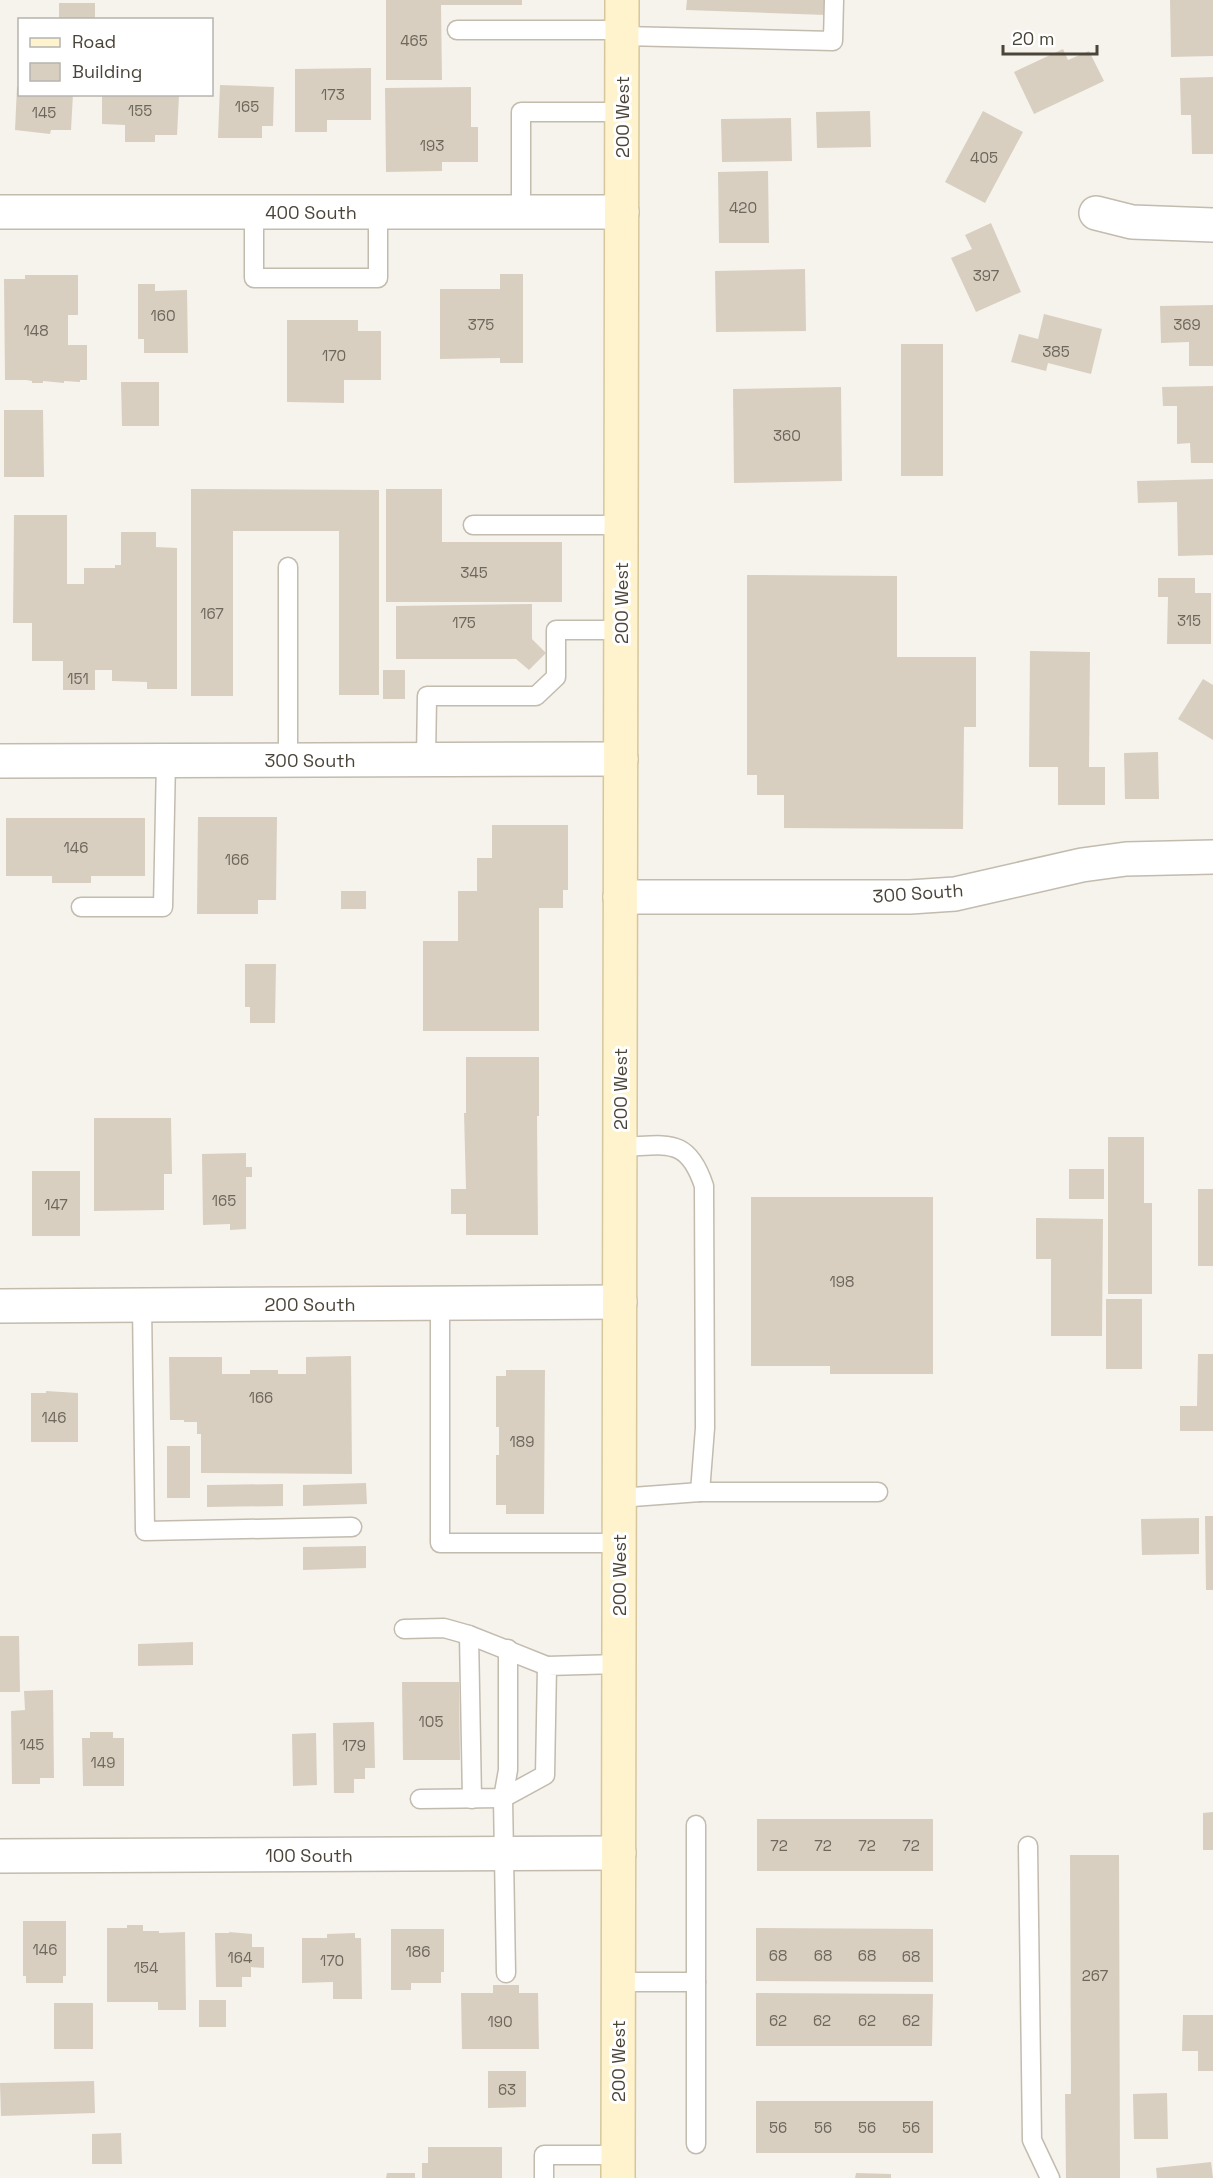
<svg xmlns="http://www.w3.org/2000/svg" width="1213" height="2178" viewBox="0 0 1213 2178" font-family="'Space Grotesk',sans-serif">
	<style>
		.building { fill: #d8cfc1 }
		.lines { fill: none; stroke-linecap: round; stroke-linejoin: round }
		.service-casing { stroke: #c2bbae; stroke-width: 21 }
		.minor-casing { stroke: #c2bbae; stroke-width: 36 }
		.secondary-casing { stroke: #d6c79b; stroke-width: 36 }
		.service { stroke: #fff; stroke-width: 18 }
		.minor { stroke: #fff; stroke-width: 33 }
		.secondary { stroke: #fff3cd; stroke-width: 33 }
		.labels { text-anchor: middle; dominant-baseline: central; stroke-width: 6; stroke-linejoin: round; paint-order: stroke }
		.number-label { font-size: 15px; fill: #6e675b }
		.street-label { font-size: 18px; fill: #4b4439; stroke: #fff }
	</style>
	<rect width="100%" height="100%" fill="#f6f3ec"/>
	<g class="building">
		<polygon points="386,0 522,0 522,5 441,5 442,80 386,80"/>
		<polygon points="687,0 826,0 826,15 686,10"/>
		<polygon points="1170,0 1213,0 1213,56 1171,57"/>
		<rect x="59" y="3" width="36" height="17"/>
		<polygon points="1063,49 1068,60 1089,51 1104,81 1034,114 1014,72"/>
		<polygon points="371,68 371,120 327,120 327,132 295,132 295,69"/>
		<polygon points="1213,77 1213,154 1192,154 1191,115 1181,115 1180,78"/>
		<polygon points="220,85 274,87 273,126 262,126 262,138 218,138"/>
		<polygon points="17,87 20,87 20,94 73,94 71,130 51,130 50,134 15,130"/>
		<polygon points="471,87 471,127 478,127 478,162 442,162 442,171 386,172 385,88"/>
		<polygon points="102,94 179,96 177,135 155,135 155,142 125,142 125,125 102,124"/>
		<polygon points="870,111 871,147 817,148 816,112"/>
		<polygon points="983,111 1023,132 985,203 945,182"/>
		<polygon points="791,118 792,161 722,162 721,119"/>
		<polygon points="768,171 769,243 719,243 718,172"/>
		<polygon points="991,223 1021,292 976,312 951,258 972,249 965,235"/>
		<polygon points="805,269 806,331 716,332 715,271"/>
		<polygon points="500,274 523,274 523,363 500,363 500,358 440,359 440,289 500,289"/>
		<polygon points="25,275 78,275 78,315 68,315 68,345 87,345 87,380 80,380 80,382 64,381 64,383 43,381 43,383 32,383 32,381 26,380 5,380 4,279 25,279"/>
		<polygon points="138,284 155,284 155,291 187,290 188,353 144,353 144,339 138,339"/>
		<polygon points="1213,305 1213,366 1189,366 1189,342 1161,343 1160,306"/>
		<polygon points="1044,314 1102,329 1091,374 1048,363 1046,371 1011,362 1019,334 1038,339"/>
		<polygon points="287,320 358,320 358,331 381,331 381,380 344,380 344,403 287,402"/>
		<rect x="901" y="344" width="42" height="132"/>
		<polygon points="121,382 159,382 159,426 122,426"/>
		<polygon points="1213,386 1213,463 1191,463 1190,443 1177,444 1177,406 1163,406 1162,387"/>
		<polygon points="841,387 842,481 734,483 733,389"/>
		<polygon points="4,410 43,410 44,477 4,477"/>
		<polygon points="1213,479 1213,555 1178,556 1177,502 1138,503 1137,481"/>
		<polygon points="191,489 379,490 379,695 339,695 339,531 233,531 233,696 191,696"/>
		<polygon points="386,489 442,489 442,542 562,542 562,602 386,602"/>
		<polygon points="14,515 67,515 67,584 84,584 84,568 115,568 115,565 121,565 121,532 156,532 156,547 177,548 177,689 147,689 147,682 112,681 112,670 95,670 95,690 63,690 63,661 32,661 32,623 13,623"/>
		<polygon points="747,575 897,576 897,657 976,657 976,727 964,727 963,829 784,828 784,795 757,795 757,775 747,775"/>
		<polygon points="1158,578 1195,578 1195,593 1211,593 1211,644 1167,644 1168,597 1158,597"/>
		<polygon points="532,604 532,639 546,653 529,670 516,659 396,659 396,606"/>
		<polygon points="1030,651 1090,652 1089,767 1105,767 1105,805 1058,805 1058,767 1029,767"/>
		<rect x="383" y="670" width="22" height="29"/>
		<polygon points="1203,679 1213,685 1213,740 1178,719"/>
		<polygon points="1158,752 1159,799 1125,799 1124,753"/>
		<polygon points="198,817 277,817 276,900 258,900 258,914 197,914"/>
		<polygon points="6,818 145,818 145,876 91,876 91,883 52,883 52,876 6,876"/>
		<polygon points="492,825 568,825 568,890 563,890 563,908 539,908 539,1031 423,1031 423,941 458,941 458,891 477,891 477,858 492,858"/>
		<rect x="341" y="891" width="25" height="18"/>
		<polygon points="245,964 276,964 275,1023 250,1023 250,1007 245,1007"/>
		<polygon points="466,1057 539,1057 539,1116 537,1116 538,1235 466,1235 466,1214 451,1214 451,1189 466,1189 464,1113 466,1113"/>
		<polygon points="94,1118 171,1118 172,1174 164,1174 164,1210 94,1211"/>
		<polygon points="1108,1137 1144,1137 1144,1203 1152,1203 1152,1294 1108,1294"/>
		<polygon points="246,1153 246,1167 252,1167 252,1177 246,1177 246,1229 230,1230 230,1224 203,1225 202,1154"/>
		<rect x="1069" y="1169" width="35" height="30"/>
		<rect x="32" y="1171" width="48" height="65"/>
		<rect x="1198" y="1189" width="15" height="77"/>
		<polygon points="751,1197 933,1197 933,1374 830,1374 830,1366 751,1366"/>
		<polygon points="1036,1218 1103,1219 1102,1336 1051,1336 1051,1259 1036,1259"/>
		<rect x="1106" y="1299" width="36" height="70"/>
		<polygon points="1198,1354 1213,1354 1213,1431 1180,1431 1180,1406 1197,1406"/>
		<polygon points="351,1356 352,1474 201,1473 201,1434 197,1434 197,1422 184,1422 184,1420 170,1420 169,1357 222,1357 222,1374 250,1374 250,1370 278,1370 278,1374 306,1374 306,1357"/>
		<polygon points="506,1370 545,1370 544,1514 506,1514 506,1505 496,1505 496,1455 499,1455 499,1427 496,1427 496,1376 506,1376"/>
		<polygon points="46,1391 78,1393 78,1442 31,1442 31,1393 46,1393"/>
		<rect x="167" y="1446" width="23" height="52"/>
		<polygon points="366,1483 367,1504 303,1506 303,1485"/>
		<polygon points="283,1484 283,1506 207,1507 207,1485"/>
		<polygon points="1205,1516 1213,1516 1213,1590 1206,1590"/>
		<polygon points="1199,1518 1199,1554 1142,1555 1141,1519"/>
		<polygon points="366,1546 366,1568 303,1570 303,1547"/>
		<polygon points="0,1636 19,1636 20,1692 0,1692"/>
		<polygon points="193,1642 193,1665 138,1666 138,1644"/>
		<polygon points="402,1682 459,1682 460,1760 403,1760"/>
		<polygon points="53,1690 54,1778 40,1778 40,1784 12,1784 11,1711 25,1710 24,1691"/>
		<polygon points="374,1722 375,1768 365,1768 365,1779 354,1779 354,1793 334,1793 333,1723"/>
		<polygon points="90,1732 113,1732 113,1738 124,1738 124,1786 83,1786 82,1738 90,1738"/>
		<polygon points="316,1733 317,1785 293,1786 292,1734"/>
		<polygon points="1213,1812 1213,1850 1203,1850 1203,1813"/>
		<rect x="757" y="1819" width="176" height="52"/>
		<polygon points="1070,1855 1119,1855 1120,2178 1066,2178 1065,2094 1071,2094"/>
		<polygon points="23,1921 66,1921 66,1976 63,1976 63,1983 26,1983 26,1976 23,1976"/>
		<polygon points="127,1925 143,1925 143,1931 159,1931 159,1933 185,1932 186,2010 158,2010 158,2002 107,2002 107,1928 127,1928"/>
		<polygon points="756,1928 933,1929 933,1982 756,1981"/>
		<polygon points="391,1929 444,1929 444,1972 441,1972 441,1983 411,1983 411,1990 391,1990"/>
		<polygon points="229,1932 252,1934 252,1947 264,1947 264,1968 251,1967 251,1977 242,1977 242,1987 216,1987 215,1933 229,1933"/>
		<polygon points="355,1933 355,1938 361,1938 362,1999 333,1999 333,1982 302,1983 302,1938 327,1938 327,1934"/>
		<polygon points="493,1985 519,1985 519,1993 538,1993 539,2049 462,2049 461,1993 493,1993"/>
		<polygon points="756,1993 933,1994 932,2046 756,2046"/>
		<rect x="199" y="2000" width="27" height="27"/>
		<rect x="54" y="2003" width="39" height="46"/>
		<polygon points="1183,2015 1213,2015 1213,2071 1198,2071 1198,2051 1182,2051"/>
		<polygon points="488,2071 526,2071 526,2107 488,2108"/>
		<polygon points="94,2081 95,2113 1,2116 0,2083"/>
		<polygon points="1167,2093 1168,2139 1134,2139 1133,2094"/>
		<rect x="756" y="2101" width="177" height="52"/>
		<polygon points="121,2133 122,2164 92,2164 92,2134"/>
		<polygon points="428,2147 502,2147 502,2178 422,2178 422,2163 428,2163"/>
		<polygon points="1211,2162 1213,2178 1157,2178 1156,2168"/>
		<polygon points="387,2173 415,2173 415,2178 386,2178"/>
		<polygon points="856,2173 891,2174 891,2178 855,2178"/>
	</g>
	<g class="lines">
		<defs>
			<g id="service">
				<polyline points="457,30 622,30"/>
				<polyline points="622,36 833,41 834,0"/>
				<polyline points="254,212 254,278 378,278 378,212"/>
				<polyline points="521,212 521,112 622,112"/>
				<polyline points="473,525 621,525"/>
				<polyline points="288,760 288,567"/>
				<polyline points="426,760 427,696 536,696 556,677 556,630 621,630"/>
				<polyline points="81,907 163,907 166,760"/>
				<path d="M620 1147C666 1146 687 1135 704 1186L705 1428 700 1492"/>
				<polyline points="440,1303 440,1543 619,1543"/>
				<polyline points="142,1305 145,1531 352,1527"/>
				<polyline points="619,1498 700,1492 878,1492"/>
				<polyline points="404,1629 444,1628 469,1635 547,1666"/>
				<polyline points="469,1635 472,1799"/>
				<polyline points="420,1799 503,1798 508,1770 508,1649"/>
				<polyline points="696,1825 696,1982"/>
				<polyline points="1028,1846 1032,2140 1050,2178"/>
				<polyline points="506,1973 503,1798 545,1775 547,1666 619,1664"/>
				<polyline points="618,1982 696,1982 696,2144"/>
				<polyline points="544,2178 544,2155 618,2155"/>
			</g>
			<g id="minor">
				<polyline points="0,212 622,212"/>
				<polyline points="1096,213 1132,222 1213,225"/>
				<polyline points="0,761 621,759"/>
				<polyline points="620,897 910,897 955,894 1082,865 1126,859 1213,857"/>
				<polyline points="0,1306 620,1302"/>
				<polyline points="0,1856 619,1853"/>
			</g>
			<polyline id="secondary" points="618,2178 622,0"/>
		</defs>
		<use href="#service" class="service-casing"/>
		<use href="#minor" class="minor-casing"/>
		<use href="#secondary" class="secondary-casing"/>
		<use href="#service" class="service"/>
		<use href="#minor" class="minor"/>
		<use href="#secondary" class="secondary"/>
	</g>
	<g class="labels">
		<g class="number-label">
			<text x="414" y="40">465</text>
			<text x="333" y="94">173</text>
			<text x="247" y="106">165</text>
			<text x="140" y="110">155</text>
			<text x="44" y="112">145</text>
			<text x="432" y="145">193</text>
			<text x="984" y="157">405</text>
			<text x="743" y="207">420</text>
			<text x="986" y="275">397</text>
			<text x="163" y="315">160</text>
			<text x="481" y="324">375</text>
			<text x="1187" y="324">369</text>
			<text x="36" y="330">148</text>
			<text x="1056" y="351">385</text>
			<text x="334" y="355">170</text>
			<text x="787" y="435">360</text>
			<text x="474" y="572">345</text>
			<text x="212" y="613">167</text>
			<text x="1189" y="620">315</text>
			<text x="464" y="622">175</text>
			<text x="78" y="678">151</text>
			<text x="76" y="847">146</text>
			<text x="237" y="859">166</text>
			<text x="224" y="1200">165</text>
			<text x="56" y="1204">147</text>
			<text x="842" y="1281">198</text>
			<text x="261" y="1397">166</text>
			<text x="54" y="1417">146</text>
			<text x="522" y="1441">189</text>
			<text x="431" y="1721">105</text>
			<text x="32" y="1744">145</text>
			<text x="354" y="1745">179</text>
			<text x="103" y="1762">149</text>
			<text x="779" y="1845">72</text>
			<text x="823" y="1845">72</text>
			<text x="867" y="1845">72</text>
			<text x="911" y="1845">72</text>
			<text x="45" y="1949">146</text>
			<text x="418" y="1951">186</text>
			<text x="778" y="1955">68</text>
			<text x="823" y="1955">68</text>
			<text x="867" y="1955">68</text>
			<text x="911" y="1956">68</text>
			<text x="240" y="1957">164</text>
			<text x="332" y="1960">170</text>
			<text x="146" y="1967">154</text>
			<text x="1095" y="1975">267</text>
			<text x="778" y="2020">62</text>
			<text x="822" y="2020">62</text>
			<text x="867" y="2020">62</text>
			<text x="911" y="2020">62</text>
			<text x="500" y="2021">190</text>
			<text x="507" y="2089">63</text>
			<text x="778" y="2127">56</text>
			<text x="823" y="2127">56</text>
			<text x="867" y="2127">56</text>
			<text x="911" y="2127">56</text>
		</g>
		<g class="street-label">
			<text transform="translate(622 117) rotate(-90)">200 West</text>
			<text x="311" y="212">400 South</text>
			<text transform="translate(621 603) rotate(-90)">200 West</text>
			<text x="310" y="760">300 South</text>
			<text transform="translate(918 893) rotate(-4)">300 South</text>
			<text transform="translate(620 1089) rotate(-90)">200 West</text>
			<text x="310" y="1304">200 South</text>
			<text transform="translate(619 1575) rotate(-90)">200 West</text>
			<text x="309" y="1855">100 South</text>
			<text transform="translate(618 2061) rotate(-90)">200 West</text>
		</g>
	</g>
	<rect x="18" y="18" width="195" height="78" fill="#ffffff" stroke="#b7b4b0" stroke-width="1.5"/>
	<rect x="30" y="38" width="30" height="9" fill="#fff3cd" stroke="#b7b4b0" stroke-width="1.5"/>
	<text x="72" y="48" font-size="18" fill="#4b4439">Road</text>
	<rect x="30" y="63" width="30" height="18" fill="#d8cfc1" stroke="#b7b4b0" stroke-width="1.5"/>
	<text x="72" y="78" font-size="18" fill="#4b4439">Building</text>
	<path d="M1003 45v9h94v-9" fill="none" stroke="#4b4439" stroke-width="3"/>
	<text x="1012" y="45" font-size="18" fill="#4b4439" stroke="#ffffff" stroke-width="4.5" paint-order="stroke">20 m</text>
</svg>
